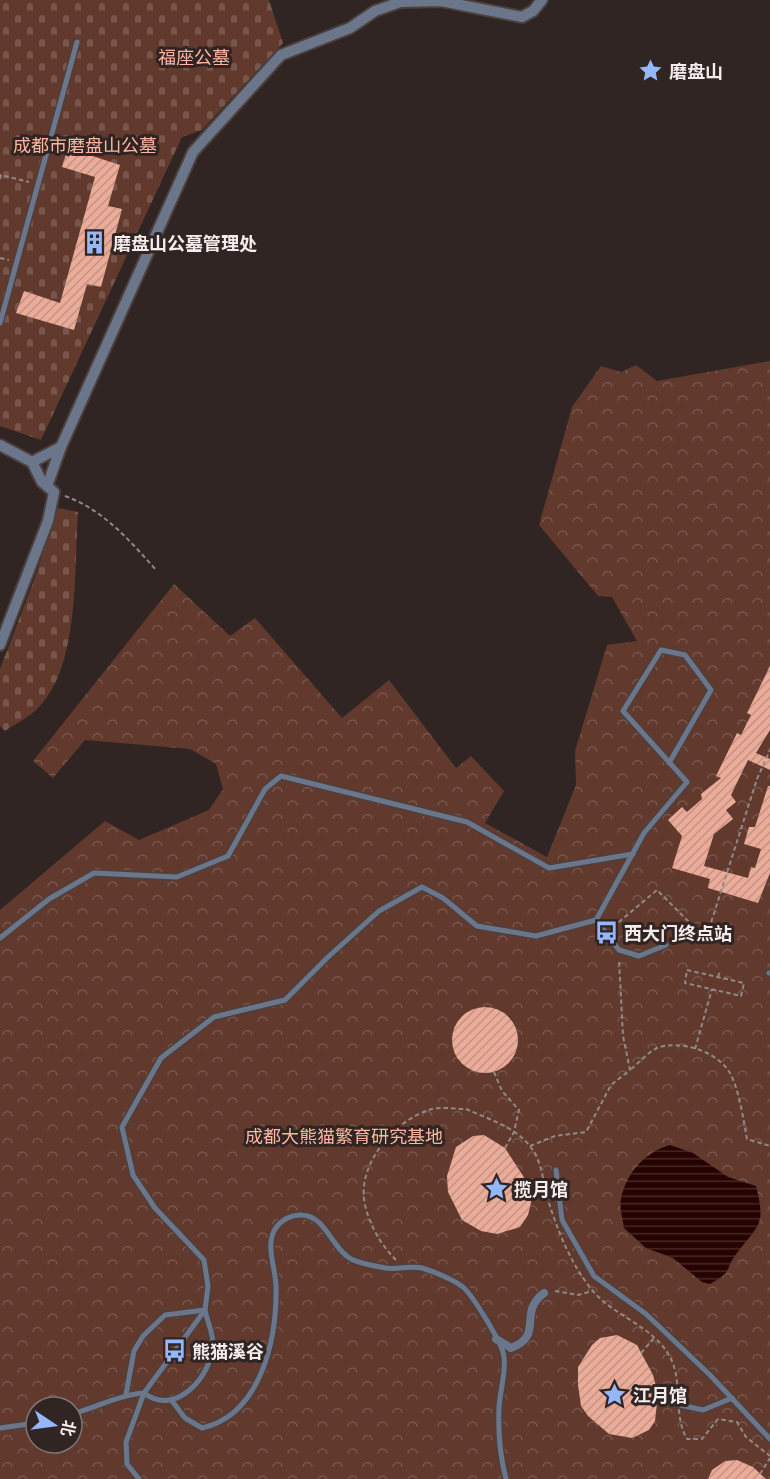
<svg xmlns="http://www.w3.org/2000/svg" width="770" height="1479" viewBox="0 0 770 1479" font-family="'Titillium Web','Noto Sans SC',sans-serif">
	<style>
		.cemetery { fill: url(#cemetery-stones) }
		.park { fill: url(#park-crowns); fill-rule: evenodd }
		.water { fill: url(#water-rules) }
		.building { fill: url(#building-hatch) }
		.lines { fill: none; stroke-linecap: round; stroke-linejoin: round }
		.service-casing { stroke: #4c413e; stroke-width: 8 }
		.pedestrian-casing { stroke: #4c413e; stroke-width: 10 }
		.minor-casing { stroke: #4c413e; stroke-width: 14 }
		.path { stroke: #928986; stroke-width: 2; stroke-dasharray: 4.5 3; stroke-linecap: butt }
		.service { stroke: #6b768b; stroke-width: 5 }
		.pedestrian { stroke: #6b768b; stroke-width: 8 }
		.minor { stroke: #6b768b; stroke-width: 10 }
		.path-bridge { stroke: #928986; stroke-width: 2; stroke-dasharray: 4.5 3; stroke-linecap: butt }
		.labels { text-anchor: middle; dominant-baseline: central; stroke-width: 6; stroke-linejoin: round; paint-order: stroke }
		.park-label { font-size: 18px; fill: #fdb6a2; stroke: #302522 }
		.poi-label { font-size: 18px; font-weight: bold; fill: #f5edeb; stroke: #302522; text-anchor: start }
	</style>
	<defs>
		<pattern id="cemetery-stones" width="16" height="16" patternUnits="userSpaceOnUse" patternTransform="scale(1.5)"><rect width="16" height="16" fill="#61392d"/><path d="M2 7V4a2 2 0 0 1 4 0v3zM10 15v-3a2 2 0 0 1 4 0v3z" fill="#78564c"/></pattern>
		<pattern id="park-crowns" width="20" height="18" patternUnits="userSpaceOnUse" patternTransform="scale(1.5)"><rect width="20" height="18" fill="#61392d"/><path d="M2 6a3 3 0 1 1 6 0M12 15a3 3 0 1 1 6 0" fill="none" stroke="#78564c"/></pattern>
		<pattern id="water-rules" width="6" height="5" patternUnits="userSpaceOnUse" patternTransform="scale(1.5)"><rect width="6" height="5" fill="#260300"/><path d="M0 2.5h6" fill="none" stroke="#462825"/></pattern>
		<pattern id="building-hatch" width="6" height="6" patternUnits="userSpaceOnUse" patternTransform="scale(1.5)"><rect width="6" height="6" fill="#eaab98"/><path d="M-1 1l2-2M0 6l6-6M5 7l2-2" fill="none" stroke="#c29284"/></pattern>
	</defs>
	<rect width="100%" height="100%" fill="#302522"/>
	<g class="cemetery">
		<polygon points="0,0 269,0 283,43 202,130 182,137 41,440 0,426"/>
		<path d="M58 508 78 512C74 568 80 665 39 707 30 717 15 724 5 731L0 726V669L34 580Z"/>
	</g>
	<path class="park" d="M770 361V1479H0V910L105 821 139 840 209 810 223 789 216 764 190 749 85 740 53 778 33 761 174 584 230 636 255 618 342 718 389 680 456 768 471 756 504 791 485 823 547 857 576 785 575 751 607 645 637 641 612 597 598 596 539 525 572 407 601 366 621 372 636 365 657 381ZM36 1407H72V1443H36Z"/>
	<path class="water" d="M670 1145 693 1153 728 1177 756 1186C766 1225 759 1224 737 1253 723 1271 735 1270 710 1284L702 1282 673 1258 646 1248 624 1228C623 1219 619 1208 621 1199 626 1173 645 1152 670 1145Z"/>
	<g class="building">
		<polygon points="68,148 120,165 108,206 122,209 101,287 87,284 74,330 16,313 24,291 60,303 95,177 62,167"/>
		<polygon points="770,666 770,730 756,753 770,759 770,770 748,760 731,795 736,802 726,810 733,819 714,834 704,866 748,878 751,867 755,868 761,849 744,844 749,827 755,827 768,786 770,786 770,873 758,903 708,888 710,879 672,868 682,836 668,820 682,807 687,812 702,799 701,794 721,778 716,776 737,733 741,735 751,715 747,713"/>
		<circle cx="485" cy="1040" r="33"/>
		<polygon points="484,1135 505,1148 529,1185 531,1203 528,1215 520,1227 497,1234 481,1231 462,1220 448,1192 447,1176 456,1147 473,1136"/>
		<polygon points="617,1335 637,1345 653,1375 658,1394 655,1421 649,1430 632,1438 609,1434 588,1416 581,1406 578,1385 578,1367 592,1345 600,1338"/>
		<polygon points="737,1460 753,1467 766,1479 708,1479 712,1470 725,1461"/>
	</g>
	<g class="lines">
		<defs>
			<g id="service">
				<polyline points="0,323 77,42"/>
				<polyline points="596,920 644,833 687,782 623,711 661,650 685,655 711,690 669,763"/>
				<polyline points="0,938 49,899 94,873 177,877 228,856 265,789 281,776 467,822 549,868 633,854"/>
				<polyline points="769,973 770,973"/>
				<polyline points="556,1170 562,1220 594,1276 646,1314 710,1375 770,1439"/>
				<path d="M172 1401 185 1418 202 1428C261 1415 277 1339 276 1287 276 1269 265 1246 275 1229 281 1220 292 1214 302 1215 326 1216 332 1249 351 1259 361 1264 374 1266 386 1268 398 1270 409 1265 422 1268 433 1271 454 1280 463 1287 473 1296 503 1344 504 1357 506 1373 500 1391 499 1407 498 1430 500 1456 506 1479"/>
				<polyline points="671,1403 703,1410 732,1398"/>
				<path d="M72 1414C97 1407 119 1395 144 1393 175 1417 210 1378 213 1346 214 1335 207 1321 205 1310L165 1315 143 1336 134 1351 126 1394"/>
				<polyline points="0,1428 36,1423"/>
				<polyline points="139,1479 127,1464 126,1442 144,1393 205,1310 208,1286 204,1260 155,1208 133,1175 122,1127 161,1058 214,1017 285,1000 328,957 379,911 422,887 443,898 477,926 536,936 596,920 619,950 639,956 666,945"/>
			</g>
			<path id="pedestrian" d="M496 1339 511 1348C545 1335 517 1313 544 1293"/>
			<g id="minor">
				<polyline points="0,445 32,462 61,447 193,152 281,55 350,28 375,11 400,2 441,1 522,17 533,11 542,0"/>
				<polyline points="47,486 61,447"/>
				<polyline points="0,645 48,521 54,492 42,482 32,462"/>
			</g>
		</defs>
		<use href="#service" class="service-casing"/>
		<use href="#pedestrian" class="pedestrian-casing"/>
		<use href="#minor" class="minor-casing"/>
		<g class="path">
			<polyline points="0,179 1,175 29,182"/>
			<polyline points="0,258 9,260"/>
			<path d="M65 496C104 510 130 541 157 571"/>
			<polyline points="613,927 657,890 693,926 708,932 757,779 770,750"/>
			<polygon points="687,970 744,983 741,996 685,983"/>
			<polyline points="718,977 720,971"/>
			<polyline points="695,1049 712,989"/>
			<path d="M631 1069C639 1063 648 1052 657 1048 680 1039 720 1052 731 1075 740 1094 743 1118 747 1139L770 1146"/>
			<polyline points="494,1072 502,1091 519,1110 514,1132 505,1148"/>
			<polyline points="530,1146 555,1136 586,1132 611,1085 630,1070 623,1036 619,959"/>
			<path d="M396 1260C381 1245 370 1226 365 1205 356 1165 394 1121 429 1110 439 1106 455 1109 466 1109"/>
			<polyline points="555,1291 578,1295 592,1291"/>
			<polyline points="641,1353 654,1338"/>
			<polyline points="760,1474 770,1458"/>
		</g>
		<use href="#service" class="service"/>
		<use href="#pedestrian" class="pedestrian"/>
		<use href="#minor" class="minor"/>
		<path class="path-bridge" d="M466 1109C486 1118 515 1127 529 1145 543 1162 542 1179 548 1200 558 1232 571 1264 592 1290 614 1317 655 1326 671 1359 683 1384 673 1415 687 1439H702L718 1419 737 1422 746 1437 770 1456"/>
	</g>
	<defs>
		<symbol id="sight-bare" viewBox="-9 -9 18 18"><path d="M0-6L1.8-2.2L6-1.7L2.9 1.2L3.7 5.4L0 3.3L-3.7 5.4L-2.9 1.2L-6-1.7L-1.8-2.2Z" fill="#94b7fd" stroke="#302522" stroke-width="2.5" paint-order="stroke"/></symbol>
		<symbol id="building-bare" viewBox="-9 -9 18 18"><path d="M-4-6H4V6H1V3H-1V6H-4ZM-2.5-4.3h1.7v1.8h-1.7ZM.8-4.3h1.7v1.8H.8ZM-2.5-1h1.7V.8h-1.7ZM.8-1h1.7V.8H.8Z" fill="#94b7fd" stroke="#302522" stroke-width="2.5" paint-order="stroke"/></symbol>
		<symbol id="bus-bare" viewBox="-9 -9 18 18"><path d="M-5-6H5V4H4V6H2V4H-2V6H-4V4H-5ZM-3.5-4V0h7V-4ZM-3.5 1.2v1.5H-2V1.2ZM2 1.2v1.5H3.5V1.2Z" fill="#94b7fd" stroke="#302522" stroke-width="2.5" paint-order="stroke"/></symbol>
	</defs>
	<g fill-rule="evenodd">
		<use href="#sight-bare" x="634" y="54" width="33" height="33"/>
		<use href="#building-bare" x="78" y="226" width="33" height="33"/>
		<use href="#bus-bare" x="590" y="916" width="33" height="33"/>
		<use href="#sight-bare" x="480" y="1172" width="33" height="33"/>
		<use href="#bus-bare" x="158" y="1334" width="33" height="33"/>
		<use href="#sight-bare" x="598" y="1378" width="33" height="33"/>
	</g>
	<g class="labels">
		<g class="park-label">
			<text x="194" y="57">福座公墓</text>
			<text x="85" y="145">成都市磨盘山公墓</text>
			<text x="344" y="1136">成都大熊猫繁育研究基地</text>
		</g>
		<g class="poi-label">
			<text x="669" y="71">磨盘山</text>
			<text x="113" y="243">磨盘山公墓管理处</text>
			<text x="624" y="933">西大门终点站</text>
			<text x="514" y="1189">揽月馆</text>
			<text x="192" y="1351">熊猫溪谷</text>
			<text x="633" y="1395">江月馆</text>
		</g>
	</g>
	<g transform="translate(54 1425) rotate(103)"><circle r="28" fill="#302522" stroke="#7f7572" stroke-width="1.5"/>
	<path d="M0-4.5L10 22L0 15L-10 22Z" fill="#94b7fd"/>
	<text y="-9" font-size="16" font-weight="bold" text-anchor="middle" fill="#f5edeb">北</text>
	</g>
</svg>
